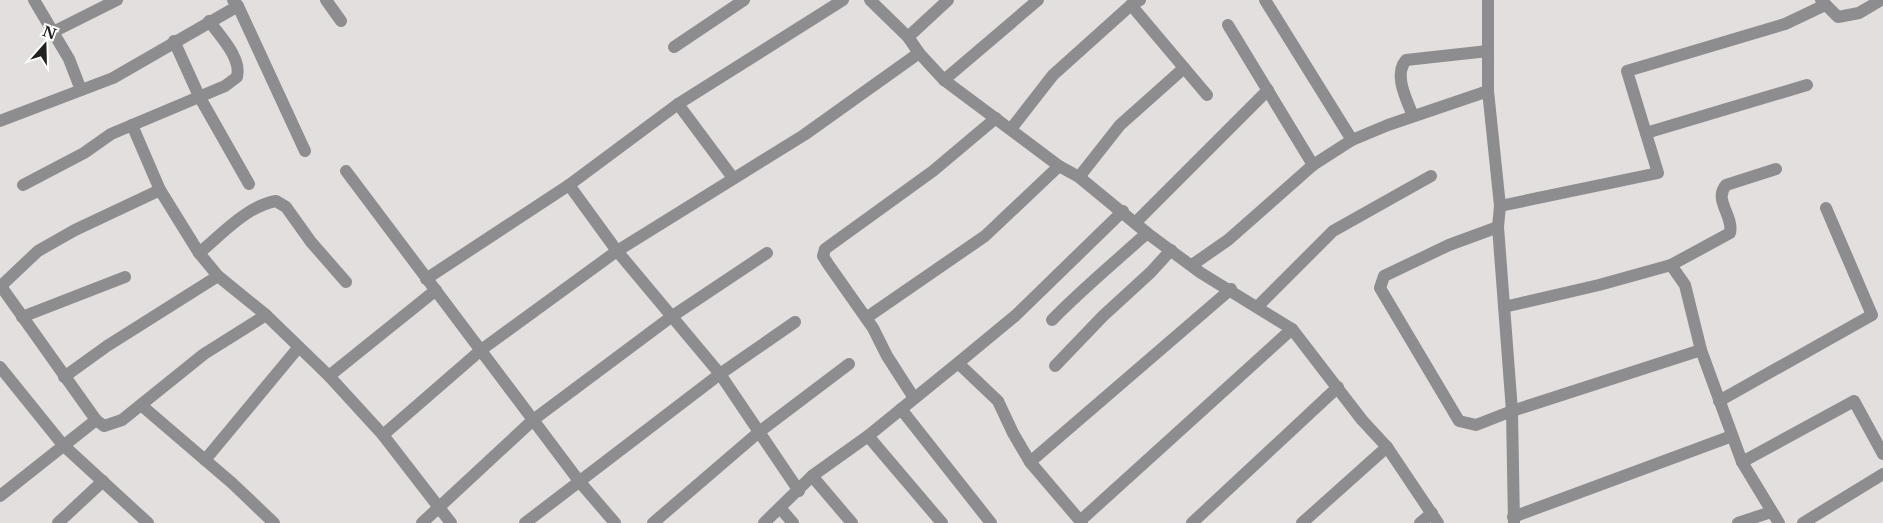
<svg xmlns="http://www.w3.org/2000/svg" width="1883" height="523" viewBox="0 0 1883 523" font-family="'Libre Baskerville',serif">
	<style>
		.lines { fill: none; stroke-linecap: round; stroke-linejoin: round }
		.minor { stroke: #8d8d8f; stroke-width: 12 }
	</style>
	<rect width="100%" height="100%" fill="#e2dfde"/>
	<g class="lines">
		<g class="minor">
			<polyline points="34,0 69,59 81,90"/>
			<polyline points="326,0 341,21"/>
			<polyline points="870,0 908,37 919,53 944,80 1059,166 1079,177 1147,233 1201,273 1292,329 1362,420 1387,447 1438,523"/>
			<polyline points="1265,0 1352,140"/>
			<polyline points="1488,0 1488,91 1500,206 1498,227 1512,411 1514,523"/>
			<polyline points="1821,0 1838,17 1859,13 1881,0"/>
			<polyline points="1131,5 1207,95"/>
			<polyline points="238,6 305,151"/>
			<polyline points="1228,25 1313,165"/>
			<polyline points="53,32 117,0"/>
			<polyline points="908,37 948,0"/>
			<polyline points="174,41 199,96 249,184"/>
			<polyline points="674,47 744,0"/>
			<polyline points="944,80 1038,0"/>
			<polyline points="678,104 733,178"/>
			<path d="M1413 116C1407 100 1393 75 1406 60L1488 51"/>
			<polyline points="0,121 113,78 238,6 233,0"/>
			<polyline points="132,125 160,190 199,253 218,276 266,315 329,376 383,435 451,523"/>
			<polyline points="1011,129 1053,75 1131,5 1140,0"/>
			<polyline points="1646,133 1807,85"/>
			<polyline points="346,171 579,481 615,523"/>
			<polyline points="1079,177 1120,125 1184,68"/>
			<path d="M23 185 84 153 111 134 225 86 237 77C242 58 220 36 209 21"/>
			<polyline points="569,185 617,251 720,374 799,491"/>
			<polyline points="1500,206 1658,173 1627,71 1785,24 1825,5"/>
			<polyline points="1135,223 1268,90"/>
			<polyline points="1498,227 1449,245 1384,276 1380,288 1459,421 1476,425 1512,411 1701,350"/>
			<path d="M199 253C222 234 247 206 276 201L286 207 311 242 346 282"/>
			<polyline points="1192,265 1228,240 1313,165 1352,140 1388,125 1488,91"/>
			<path d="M1671 265 1730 233C1734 216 1713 200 1726 185L1776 169"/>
			<polyline points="426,279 569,185 678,104 843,0"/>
			<polyline points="0,285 96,420"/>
			<polyline points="1,286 38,251 75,230 160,190"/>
			<polyline points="1257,307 1333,231 1431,176"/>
			<polyline points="1504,307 1599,285 1671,265 1685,285 1701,350 1742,462 1779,523"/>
			<polyline points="22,317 125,277"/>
			<polyline points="866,318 985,236 1059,166"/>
			<path d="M1052 320C1082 289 1115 262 1147 233"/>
			<polyline points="958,363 1015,316 1123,211"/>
			<polyline points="1055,366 1103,316 1151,272 1171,250"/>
			<polyline points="0,367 63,445 148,523"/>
			<polyline points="329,376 436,290"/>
			<polyline points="64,377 107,346 218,276"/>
			<polyline points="914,398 887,356 873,328 828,264 823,256 825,249 933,171 996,118"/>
			<polyline points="1719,401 1872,315 1826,208"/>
			<polyline points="141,405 232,483 274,523"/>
			<polyline points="901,409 991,523"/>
			<polyline points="383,435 481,350 617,251 804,135 919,53"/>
			<polyline points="868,436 942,523"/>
			<polyline points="205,460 298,348"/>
			<polyline points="1030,462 1231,289"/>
			<polyline points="1742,462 1854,401 1883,454"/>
			<polyline points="812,476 852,523"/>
			<polyline points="0,496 96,420 104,426 122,420 204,354 266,315"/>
			<polyline points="781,509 793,523"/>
			<polyline points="1513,517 1732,436"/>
			<polyline points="1080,521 1292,329"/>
			<polyline points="58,523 103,481"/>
			<polyline points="422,523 533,420 671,317 767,253"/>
			<polyline points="525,523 720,374 795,322"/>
			<polyline points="653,523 759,432 849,364"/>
			<polyline points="764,523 812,476 868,436 958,363 998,401 1013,433 1030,462 1082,523"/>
			<polyline points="1192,523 1338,387"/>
			<polyline points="1302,523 1387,447"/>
			<polyline points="1420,523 1432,513"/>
			<polyline points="1738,523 1771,512"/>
			<polyline points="1803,523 1883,474"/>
		</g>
	</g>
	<g transform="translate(45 45) rotate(20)" stroke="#ffffff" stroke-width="4" paint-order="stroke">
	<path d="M0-4L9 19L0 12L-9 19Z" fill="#222120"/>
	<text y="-8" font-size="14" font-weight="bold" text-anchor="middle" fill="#222120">N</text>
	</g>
</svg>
